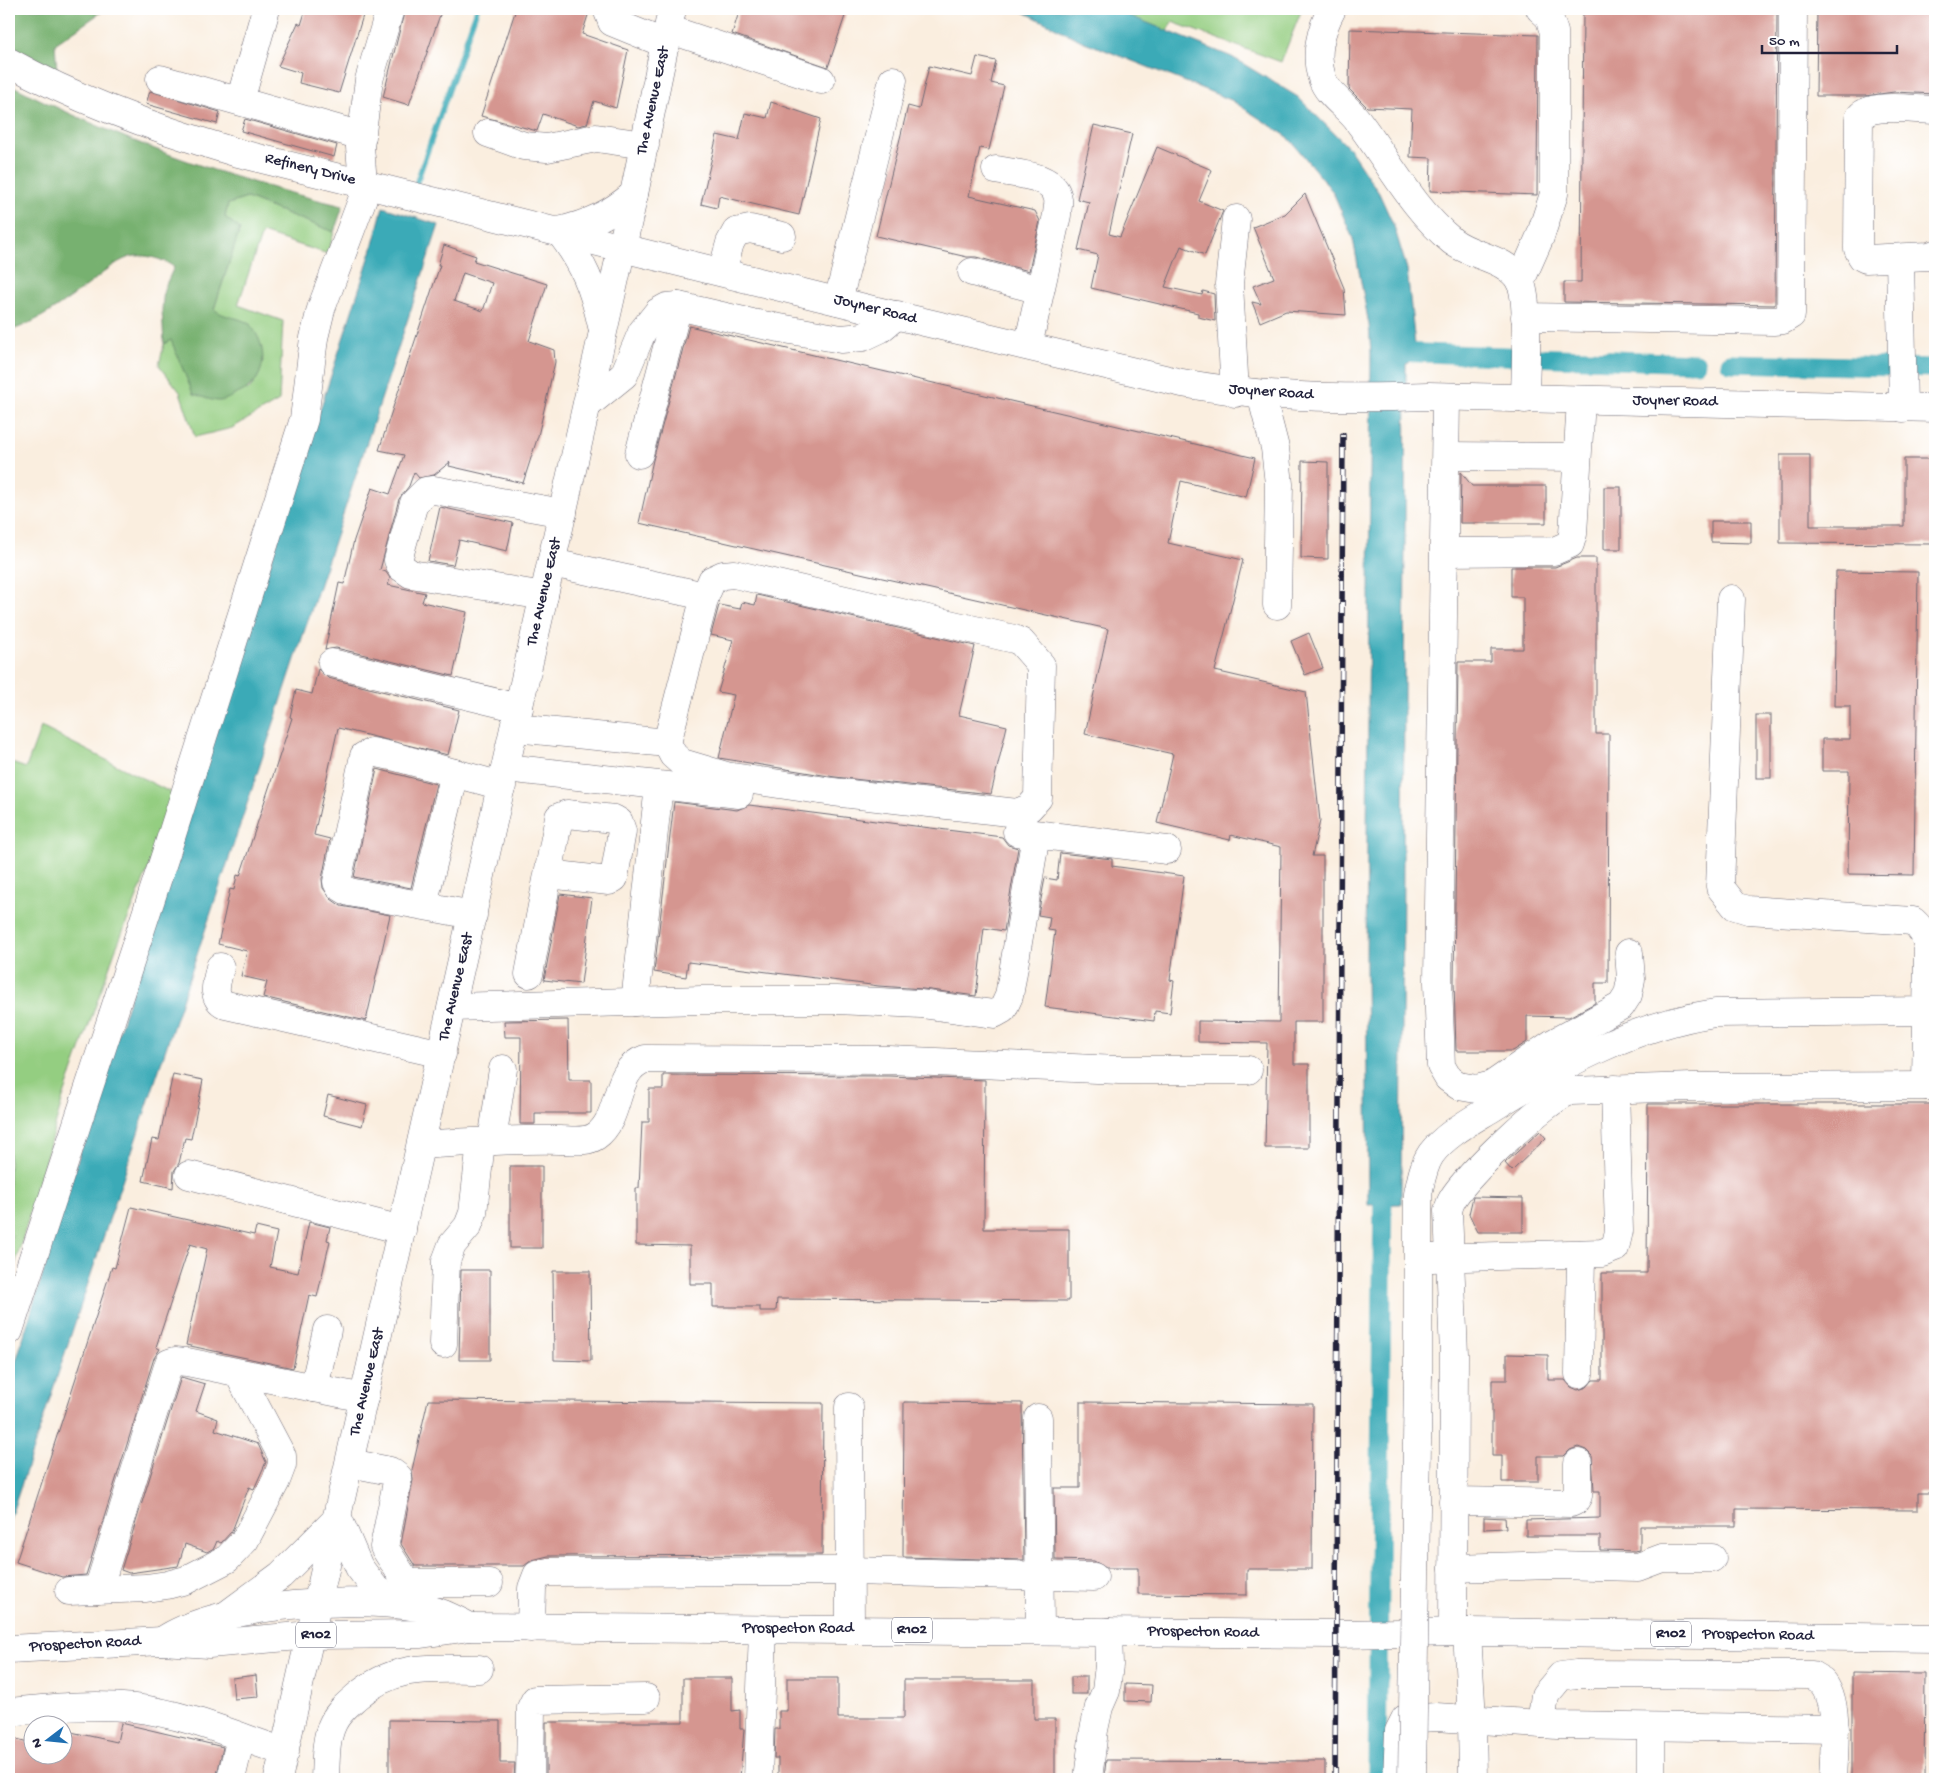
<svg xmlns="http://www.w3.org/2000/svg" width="1944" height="1788" viewBox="0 0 1944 1788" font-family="'Gochi Hand',sans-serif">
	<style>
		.green { fill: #94ce81; stroke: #5b785e }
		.forest { fill: #77b16f; stroke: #4c6a55 }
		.water { fill: #3aaab7; stroke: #2e6679 }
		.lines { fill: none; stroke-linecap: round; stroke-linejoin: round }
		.stream { stroke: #3aaab7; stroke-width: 5.5 }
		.canal { stroke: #3aaab7; stroke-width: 19 }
		.building { fill: #d59690; fill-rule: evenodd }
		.minor-casing { stroke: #6e6974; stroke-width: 29 }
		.major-casing { stroke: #6e6974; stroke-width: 29 }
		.minor { stroke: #fff; stroke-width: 28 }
		.major { stroke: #fff; stroke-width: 28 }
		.rail-casing { stroke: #22223b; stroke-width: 5.5 }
		.rail { stroke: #fff; stroke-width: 4; stroke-dasharray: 11; stroke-linecap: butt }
		.minor-bridge-casing { stroke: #6e6974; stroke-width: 29; stroke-linecap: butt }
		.minor-bridge { stroke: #fff; stroke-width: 28 }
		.labels { text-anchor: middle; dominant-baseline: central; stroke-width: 4; stroke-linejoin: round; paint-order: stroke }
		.shield { fill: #fff; stroke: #646476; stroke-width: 1 }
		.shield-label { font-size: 15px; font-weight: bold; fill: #22223b }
		.street-label { font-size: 16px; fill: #22223b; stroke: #fff }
	</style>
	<rect width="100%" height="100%" fill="#fff"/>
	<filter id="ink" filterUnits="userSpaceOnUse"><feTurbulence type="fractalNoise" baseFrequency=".02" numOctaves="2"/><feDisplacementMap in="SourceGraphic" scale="10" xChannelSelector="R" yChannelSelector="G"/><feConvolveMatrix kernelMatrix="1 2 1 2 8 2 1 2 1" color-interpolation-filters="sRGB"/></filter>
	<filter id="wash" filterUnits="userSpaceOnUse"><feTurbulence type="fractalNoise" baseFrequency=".0096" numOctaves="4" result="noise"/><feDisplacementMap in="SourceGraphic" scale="20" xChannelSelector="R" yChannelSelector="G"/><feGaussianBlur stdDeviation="1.12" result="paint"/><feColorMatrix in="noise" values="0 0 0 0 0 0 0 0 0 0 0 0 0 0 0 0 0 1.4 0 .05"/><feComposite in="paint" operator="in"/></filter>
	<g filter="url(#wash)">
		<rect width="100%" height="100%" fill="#faeedf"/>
		<g class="green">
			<polygon points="1112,9 1302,9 1281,62 1172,22 1167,31"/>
			<path d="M247 198 334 232 328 254 262 233 238 305 283 321 279 401 232 428 195 437 180 392 159 365 164 344 171 339 248 390C271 367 258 352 250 324L219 314 214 309 240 229 225 217 228 204Z"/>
			<polygon points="41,727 178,796 115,951 63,1098 9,1286 9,1244 12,1235 9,1233 9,762 26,768"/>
		</g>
		<g class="forest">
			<polygon points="9,9 106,9 55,44 57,71 9,45"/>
			<path d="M9 84C119 140 223 178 343 206L334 232 247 198 228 204 225 217 240 229 214 309C224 319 244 316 252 327 270 351 266 383 237 394 232 396 225 401 219 401 211 401 201 396 193 394L171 340 164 344 162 310 164 289 174 267C163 259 144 253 130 257 114 262 101 275 88 285 63 303 39 322 9 331Z"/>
		</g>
		<g class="water">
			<polygon points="1018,9 1113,9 1232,57 1298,97 1349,148 1379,193 1394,226 1407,269 1415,345 1411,359 1406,365 1401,1204 1368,1205 1366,964 1371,354 1369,325 1353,239 1333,192 1288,137 1231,100 1082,41"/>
			<polygon points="383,207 439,225 9,1522 9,1384 82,1146 371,252"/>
		</g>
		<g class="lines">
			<polyline class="stream" points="414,190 477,9"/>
			<g class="canal">
				<polyline points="1394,352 1696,363"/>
				<polyline points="1730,363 1935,368"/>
				<polyline points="1377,1779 1383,1181"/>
			</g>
		</g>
		<g id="blocks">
			<g class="building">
				<polygon points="306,9 365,9 339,93 299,83 301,73 278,66 298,23 301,25"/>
				<polygon points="405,9 442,9 409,105 383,97"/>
				<polygon points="516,9 590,9 582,34 628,50 616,108 594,101 587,124 578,126 543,114 537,131 481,116"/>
				<polygon points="740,9 834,9 846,13 828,67 732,34"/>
				<polygon points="1583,9 1777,9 1775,305 1564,302 1564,282 1581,282"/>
				<polygon points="1817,9 1935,9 1935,94 1894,92 1865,96 1816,96"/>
				<polygon points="1350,29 1538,35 1537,195 1430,191 1431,158 1410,157 1412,109 1367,107 1349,89"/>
				<polygon points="977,57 996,61 991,83 1004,86 989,150 980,148 969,196 1035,211 1040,221 1029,271 976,257 967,257 876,236 908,106 919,109 929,66 972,76"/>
				<polygon points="150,91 220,112 217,124 146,104"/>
				<polygon points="771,102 821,119 799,215 719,196 717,208 701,204 717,135 739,140 745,113 767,118"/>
				<polygon points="245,119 337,145 334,157 241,131"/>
				<polygon points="1094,125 1132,134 1109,234 1120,237 1157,147 1212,170 1199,201 1223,211 1205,255 1181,246 1165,287 1202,295 1203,291 1214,294 1215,321 1198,317 1198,313 1091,288 1098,255 1078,250 1089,202 1077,199"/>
				<polygon points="1305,194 1344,288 1346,315 1286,311 1260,322 1252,302 1261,304 1253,286 1274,278 1253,227 1285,214"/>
				<path d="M444 245 476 256 474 261 547 284 529 341 554 350 555 362 538 436 523 483 449 466 450 462 434 475 419 478 414 472 409 486 399 499 380 570 386 572 390 578 388 585 425 593 422 602 467 612 453 676 336 648 325 650 339 583 344 584 354 540 372 488 390 494 404 455 379 450 440 265H438ZM463 273 492 283 483 311 454 301Z"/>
				<polygon points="689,326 1255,458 1246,497 1181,481 1168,543 1243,560 1215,671 1306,692 1320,821 1312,856 1323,856 1323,1022 1294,1022 1294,1064 1309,1064 1309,1148 1265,1148 1267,1043 1198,1042 1198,1021 1279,1022 1281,847 1231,835 1230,840 1157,823 1173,754 1085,734 1108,629 639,523 653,460"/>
				<polygon points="1780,455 1810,455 1810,526 1904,526 1904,459 1935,459 1935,544 1780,543"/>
				<polygon points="1302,461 1328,462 1328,559 1301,558"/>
				<polygon points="1461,472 1472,486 1546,486 1546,523 1460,523"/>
				<rect x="1604" y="487" width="17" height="62"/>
				<polygon points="440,507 513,523 507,551 459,540 453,565 428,561"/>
				<polygon points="1711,521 1751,521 1751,543 1711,542"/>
				<polygon points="1577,558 1596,558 1596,734 1609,734 1608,983 1595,983 1595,1003 1569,1017 1527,1016 1527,1042 1513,1051 1456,1051 1454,982 1458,662 1491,662 1491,649 1523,649 1523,597 1511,597 1511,567 1555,567"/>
				<polygon points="1836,571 1918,572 1914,875 1848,874 1849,771 1822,771 1822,739 1850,739 1850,706 1834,706"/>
				<polygon points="757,595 975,646 959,715 1007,726 991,794 835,777 719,758 734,695 718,692 733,640 711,635 719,605 740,609 742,602 755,605"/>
				<polygon points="1309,633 1323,668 1305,675 1291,641"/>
				<polygon points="318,669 328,678 459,710 448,755 338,728 314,835 330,839 322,879 323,888 331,899 341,906 390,915 366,1021 263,997 267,982 241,976 247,951 218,944 230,889 234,890 237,875 240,876 292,718 290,717 296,690 312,694"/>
				<rect x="1756" y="715" width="15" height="63"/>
				<polygon points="377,769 436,784 411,888 354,877"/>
				<polygon points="674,802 737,810 749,805 1002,837 1008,845 1018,848 1004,931 984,928 976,996 923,989 879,986 688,962 686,977 654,972"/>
				<polygon points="1060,853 1112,859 1112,866 1184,876 1170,980 1174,981 1170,1013 1155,1011 1154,1021 1045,1007 1055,931 1048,930 1050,917 1038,915 1045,878 1057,880"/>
				<polygon points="560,894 592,898 581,984 544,980"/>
				<polygon points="568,1020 569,1080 591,1080 591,1113 535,1113 535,1124 520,1124 521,1037 505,1037 504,1021"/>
				<polygon points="173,1074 203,1080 191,1139 185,1138 179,1163 174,1171 173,1188 143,1181 152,1139 159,1140"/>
				<polygon points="663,1075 889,1076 985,1080 984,1229 1069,1229 1069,1301 777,1299 776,1311 760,1311 760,1307 713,1307 713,1284 690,1284 690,1246 636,1245 636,1188 639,1188 642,1122 649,1122 649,1089 663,1089"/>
				<polygon points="328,1095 367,1105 362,1126 323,1116"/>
				<polygon points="1648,1104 1935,1104 1935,1493 1918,1493 1918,1510 1736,1509 1736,1526 1640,1526 1640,1550 1635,1551 1600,1550 1600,1536 1526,1536 1526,1520 1600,1518 1600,1491 1594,1491 1592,1456 1586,1450 1578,1447 1570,1450 1564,1456 1538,1456 1538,1482 1502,1482 1502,1456 1492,1456 1492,1380 1507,1380 1507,1354 1548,1355 1548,1380 1565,1380 1571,1387 1578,1390 1587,1387 1593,1380 1602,1380 1602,1273 1647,1273"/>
				<polygon points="1540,1131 1546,1138 1512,1171 1505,1163"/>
				<rect x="510" y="1166" width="32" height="82"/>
				<polygon points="1473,1197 1523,1198 1523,1232 1478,1232 1469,1214"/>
				<polygon points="131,1207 254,1235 256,1227 277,1232 270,1267 298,1273 309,1222 330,1227 327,1240 330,1241 317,1297 309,1295 293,1368 186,1345 207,1249 190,1244 156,1347 160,1349 154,1358 86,1575 62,1577 16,1562 112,1267 115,1268"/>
				<polygon points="461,1270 490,1270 490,1360 459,1360"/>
				<polygon points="553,1271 590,1271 591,1361 554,1360"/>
				<polygon points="181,1377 205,1384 196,1411 218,1419 215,1430 258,1444 266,1462 254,1489 249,1487 232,1531 221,1543 217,1541 214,1548 207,1552 185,1544 178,1566 129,1573 121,1570"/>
				<polygon points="428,1400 823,1403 822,1555 548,1556 532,1560 524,1566 415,1566 401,1544 413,1480 412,1470"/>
				<polygon points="904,1402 1022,1403 1024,1560 903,1557"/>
				<polygon points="1080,1402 1313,1404 1312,1569 1247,1569 1247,1595 1138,1594 1138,1568 1106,1568 1094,1561 1055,1560 1054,1488 1080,1488"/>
				<polygon points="1484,1517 1505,1518 1506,1528 1484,1529"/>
				<polygon points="1852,1673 1925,1674 1924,1779 1852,1779"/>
				<polygon points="256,1675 258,1697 234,1699 232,1678"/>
				<rect x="1071" y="1677" width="16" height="17"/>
				<polygon points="683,1678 732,1678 732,1711 740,1710 740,1729 744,1729 740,1779 546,1779 546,1722 683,1722"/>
				<polygon points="787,1678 838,1678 838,1718 904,1718 904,1680 1034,1680 1034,1719 1055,1719 1055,1779 778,1779 778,1758 774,1758 775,1729 779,1729 779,1711 787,1711"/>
				<polygon points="1125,1684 1152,1685 1151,1702 1125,1701"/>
				<polygon points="389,1720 500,1721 500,1763 515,1763 514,1779 389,1779"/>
				<polygon points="121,1723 223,1747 216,1779 9,1779 9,1737 32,1743 32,1756 62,1756 62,1730 117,1742"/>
				<polygon points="1106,1760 1325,1761 1325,1779 1104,1779"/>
			</g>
		</g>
	</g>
	<g filter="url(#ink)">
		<use href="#blocks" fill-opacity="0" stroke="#6e6974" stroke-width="1"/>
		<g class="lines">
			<defs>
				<g id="minor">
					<polyline points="607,9 612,22 666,44"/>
					<path d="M1332 9C1321 29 1314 55 1322 78 1327 95 1348 107 1358 121 1389 162 1413 209 1452 241 1472 257 1506 257 1520 281 1530 300 1525 375 1525 399"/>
					<polyline points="668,29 821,80"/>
					<path d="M9 62C80 102 160 130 238 153L869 309 1182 383C1265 398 1345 399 1429 396L1935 408"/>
					<polyline points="160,79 362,136"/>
					<polyline points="240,101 266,9"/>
					<path d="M1935 110C1918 110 1868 102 1859 118L1858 249 1862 257 1866 259 1929 256 1935 254"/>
					<polyline points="488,133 524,146 547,148 596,138 645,145"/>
					<path d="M996 170C1015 174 1055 174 1058 199 1059 204 1057 210 1057 215L1028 346"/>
					<polyline points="1900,258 1903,408"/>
					<polyline points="722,272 730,243 736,232 750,229 782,236"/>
					<polyline points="972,272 1040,290"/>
					<polyline points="1520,282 1540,237 1554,194 1554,32 1549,17 1540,9"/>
					<polyline points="838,301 893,80"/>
					<polyline points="1525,317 1773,321 1783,320 1791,315 1793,9"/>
					<path d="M602 326C593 286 584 264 559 231 589 224 611 214 634 194"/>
					<polyline points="1235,393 1229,284 1236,219"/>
					<polyline points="1261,394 1275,448 1279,484 1277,605"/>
					<polyline points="1446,397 1438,982 1441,1066 1448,1078 1459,1086 1476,1089 1492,1085 1553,1043 1621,1006 1628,995 1631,979 1629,953"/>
					<polyline points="587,405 624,375 642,332 658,312 667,307 678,306 752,323 841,339 863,337 880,329 897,315"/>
					<polyline points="639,454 678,306"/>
					<polyline points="1446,456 1577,457"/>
					<polyline points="1445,552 1554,551 1570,544 1573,534 1581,400"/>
					<polyline points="552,563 705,596"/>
					<polygon points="734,574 1014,639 1021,642 1041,665 1038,798 1029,808 1017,813 833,792 726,776 682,763 673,755 667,743 705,596 712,580 723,575"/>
					<polyline points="544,596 411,574 401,567 398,560 414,503 426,491 434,490 563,513"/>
					<path d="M1731 599 1720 887 1735 906 1748 910 1913 921C1922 929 1927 937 1928 950L1926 1086"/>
					<polyline points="332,663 519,708"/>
					<polyline points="515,728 667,743"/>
					<polyline points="506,768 739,794"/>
					<polyline points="1017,832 1167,850"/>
					<polyline points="423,905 455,773"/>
					<polyline points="473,915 349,892 339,886 337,882 364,756 372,752 396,757 502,786"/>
					<path d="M220 967C217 982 210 997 226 1005L442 1054"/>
					<polyline points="529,974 559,817 567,814 614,819 619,822 622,831 614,878 609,881 549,874"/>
					<polyline points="635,1002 659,786"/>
					<polyline points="452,1007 702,1000 837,1000 921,1004 994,1014 1003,1009 1009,996 1036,835"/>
					<polyline points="492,1141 503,1069"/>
					<path d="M421 1145C467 1142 513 1139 559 1140 570 1140 586 1143 596 1136 623 1117 612 1070 645 1059L889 1060 1119 1070H1248"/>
					<polyline points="189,1175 402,1230"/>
					<polyline points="1432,1258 1602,1253 1615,1248 1619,1231 1615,1089"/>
					<polyline points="9,1331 167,850 304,419 314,338 321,309 364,195 360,147 369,80 390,9"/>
					<polyline points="443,1344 446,1261 452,1245 468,1226 473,1213 481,1142"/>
					<polyline points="1579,1374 1581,1254"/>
					<path d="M1418 1375V1194C1421 1180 1423 1166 1431 1154 1446 1134 1471 1121 1492 1108 1560 1065 1635 1025 1715 1013L1935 1011"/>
					<polyline points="314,1388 327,1330"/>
					<polyline points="849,1407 850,1630"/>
					<polyline points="1038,1418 1040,1631"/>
					<polyline points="350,1463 390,1471 398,1477 384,1547 405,1580 412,1583 489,1583"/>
					<polyline points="1453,1501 1571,1503 1575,1501 1578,1496 1578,1463"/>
					<polyline points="1453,1568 1554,1565 1638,1567 1662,1558 1712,1558"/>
					<polyline points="98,1590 169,1363 175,1361 187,1362 364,1398"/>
					<polyline points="69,1591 146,1588 167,1585 186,1580 227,1559 245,1540 276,1481 282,1465 282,1456 238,1373"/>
					<polyline points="531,1628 532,1588 537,1575 548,1572 850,1571 1094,1577"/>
					<path d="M1453 1632 1454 1354 1448 1211C1449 1207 1450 1203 1452 1200 1464 1177 1548 1097 1571 1091L1692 1087 1935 1086"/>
					<polyline points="1467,1632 1472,1720 1473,1779"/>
					<path d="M9 1712C50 1708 93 1703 134 1708 186 1714 236 1736 285 1752"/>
					<path d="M1541 1724 1545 1695 1561 1676 1576 1674 1812 1675C1815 1677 1819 1679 1822 1681 1840 1699 1834 1755 1833 1779"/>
					<polyline points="1651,1727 1651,1779"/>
					<polyline points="231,1779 241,1737"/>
					<polyline points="278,1779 634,194 672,9"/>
					<path d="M325 1779C326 1761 325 1739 333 1723 338 1712 347 1705 356 1697 395 1663 430 1669 479 1669"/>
					<polyline points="530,1779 531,1708 535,1700 646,1698"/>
					<polyline points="758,1779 763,1629"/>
					<polyline points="1088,1779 1094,1730 1099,1707 1106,1691 1109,1665 1108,1632"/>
					<polyline points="1397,1779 1399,1731 1405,1719 1436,1717 1557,1725 1835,1729"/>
				</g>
				<g id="major">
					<polyline points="228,1614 281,1575 338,1518 359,1567 374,1587 397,1604"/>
					<path d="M162 1641C218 1602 366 1594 432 1610 445 1613 458 1621 470 1627"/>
					<polyline points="9,1649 162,1641 209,1644 311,1635 421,1634 470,1627 1336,1634 1467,1632 1935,1638"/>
				</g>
			</defs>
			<use href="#minor" class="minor-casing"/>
			<use href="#major" class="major-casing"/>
			<use href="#minor" class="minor"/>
			<use href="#major" class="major"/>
			<defs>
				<polyline id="rail" points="1335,1779 1343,435"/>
			</defs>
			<use href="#rail" class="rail-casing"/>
			<use href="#rail" class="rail"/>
			<defs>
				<polyline id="minor-bridge" points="1412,1779 1418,1375"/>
			</defs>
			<use href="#minor-bridge" class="minor-bridge-casing"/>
			<use href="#minor-bridge" class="minor-bridge"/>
		</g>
	</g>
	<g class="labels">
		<g class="shield">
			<rect x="892" y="1617.5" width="40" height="25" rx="4"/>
			<rect x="1651" y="1621.5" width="40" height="25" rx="4"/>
			<rect x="296" y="1622.5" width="40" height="25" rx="4"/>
		</g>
		<g class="shield-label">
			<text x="912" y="1630">R102</text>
			<text x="1671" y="1634">R102</text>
			<text x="316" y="1635">R102</text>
		</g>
		<g class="street-label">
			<text transform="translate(654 101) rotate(-78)">The Avenue East</text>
			<text transform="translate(310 170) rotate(14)">Refinery Drive</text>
			<text transform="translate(875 310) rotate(14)">Joyner Road</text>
			<text transform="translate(1271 393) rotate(4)">Joyner Road</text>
			<text transform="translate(1675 402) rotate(1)">Joyner Road</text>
			<text transform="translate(545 592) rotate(-77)">The Avenue East</text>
			<text transform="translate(457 987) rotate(-77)">The Avenue East</text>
			<text transform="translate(368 1382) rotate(-77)">The Avenue East</text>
			<text x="798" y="1629">Prospecton Road</text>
			<text transform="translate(1203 1633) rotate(1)">Prospecton Road</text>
			<text transform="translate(1758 1636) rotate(1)">Prospecton Road</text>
			<text transform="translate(85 1645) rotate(-3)">Prospecton Road</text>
		</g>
	</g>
	<rect width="1944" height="1788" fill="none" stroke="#fff" stroke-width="30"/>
	<g transform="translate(48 1740) rotate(254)"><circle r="24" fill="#ffffff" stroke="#a7a7b1"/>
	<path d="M0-4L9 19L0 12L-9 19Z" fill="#1f6fb2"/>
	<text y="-8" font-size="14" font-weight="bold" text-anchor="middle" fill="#22223b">N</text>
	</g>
	<path d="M1762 45v8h135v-8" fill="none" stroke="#22223b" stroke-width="2.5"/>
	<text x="1769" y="45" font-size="15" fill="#22223b" stroke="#ffffff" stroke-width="4" paint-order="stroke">50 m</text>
</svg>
